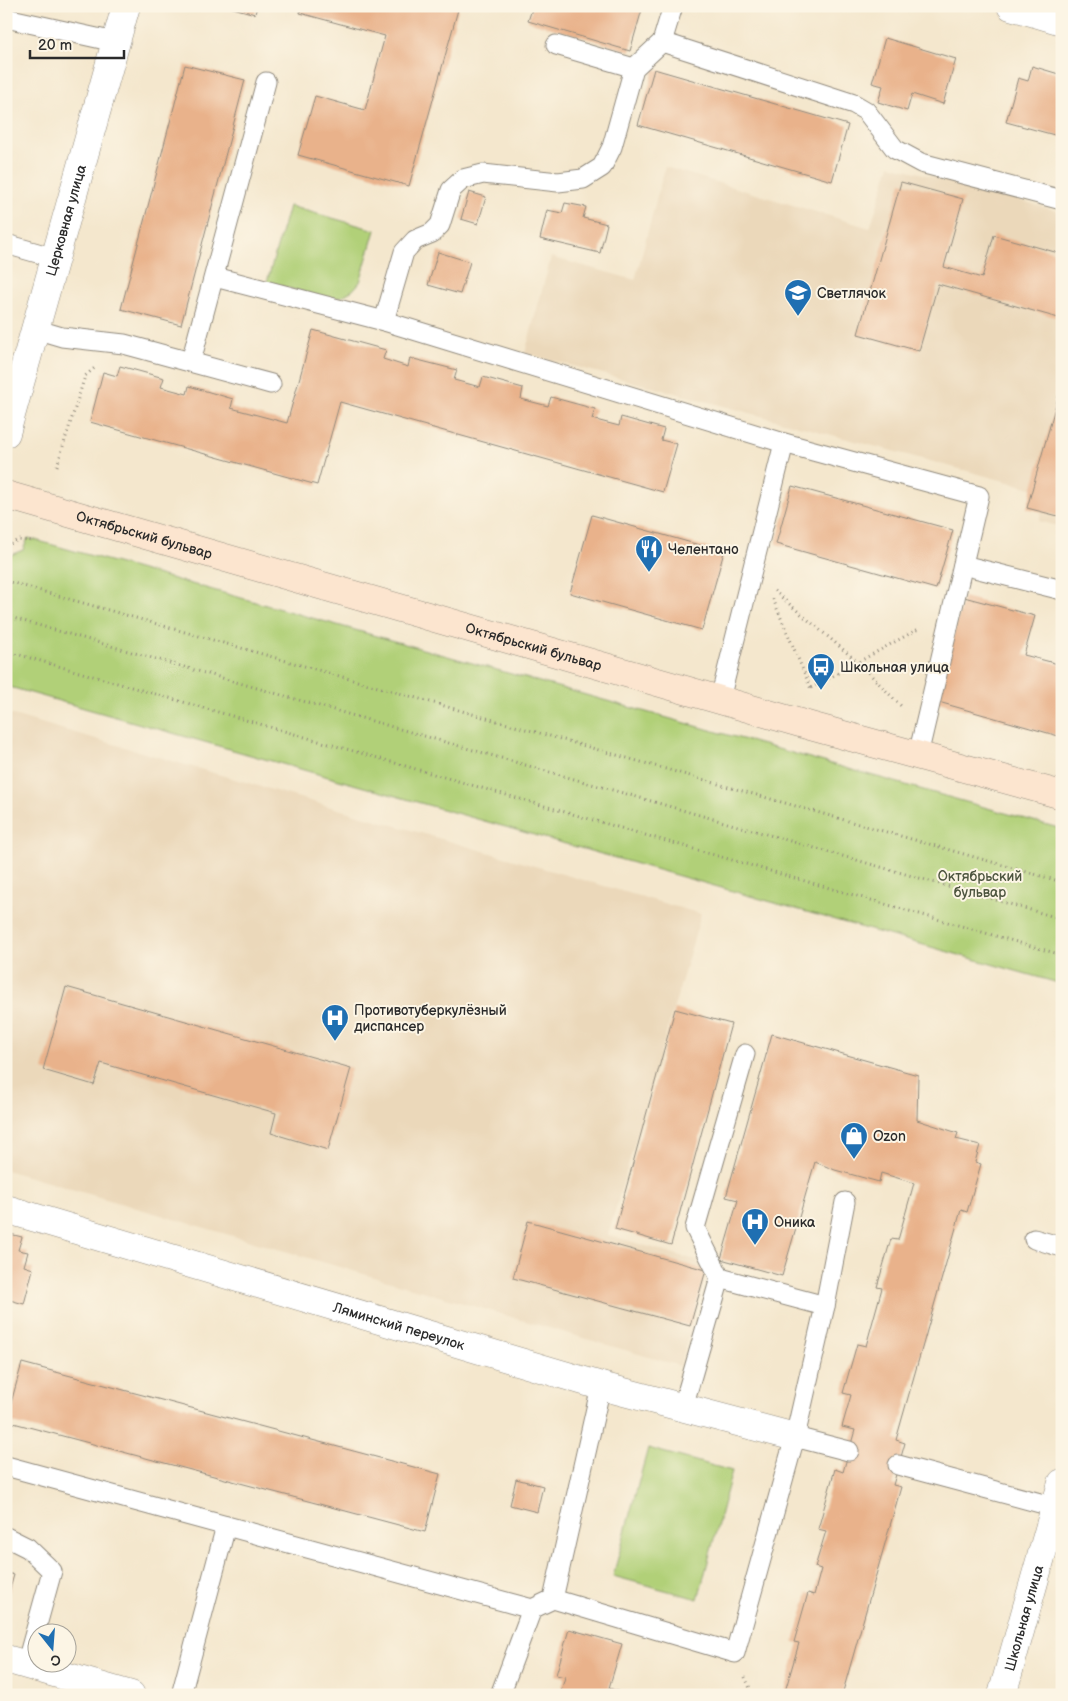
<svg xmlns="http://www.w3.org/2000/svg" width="1068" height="1701" viewBox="0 0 1068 1701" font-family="'Balsamiq Sans',sans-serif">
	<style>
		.built { fill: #ebd8ba }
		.green { fill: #b1d078; stroke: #6e7e52 }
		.building { fill: #e9b28b }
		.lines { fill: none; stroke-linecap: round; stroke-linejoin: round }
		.service-casing { stroke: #90897c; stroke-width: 21 }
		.minor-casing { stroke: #90897c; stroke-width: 29 }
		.tertiary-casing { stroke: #90897c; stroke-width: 29 }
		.secondary-casing { stroke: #90897c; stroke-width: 29 }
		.path { stroke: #90897c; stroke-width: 3; stroke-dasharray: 1 4; stroke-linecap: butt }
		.service { stroke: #fff; stroke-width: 19 }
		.minor { stroke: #fff; stroke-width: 28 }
		.tertiary { stroke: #fff; stroke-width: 28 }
		.secondary { stroke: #fce5cf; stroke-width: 28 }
		.labels { text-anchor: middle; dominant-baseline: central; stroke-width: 4; stroke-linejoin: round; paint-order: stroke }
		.street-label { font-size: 14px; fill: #2b2b2b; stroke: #fcf5e5 }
		.poi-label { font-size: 14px; fill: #2b2b2b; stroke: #fcf5e5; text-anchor: start }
		.park-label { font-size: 14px; fill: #4c543e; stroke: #fcf5e5 }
	</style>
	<rect width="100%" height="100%" fill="#fcf5e5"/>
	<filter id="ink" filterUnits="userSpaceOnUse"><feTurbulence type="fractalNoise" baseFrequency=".02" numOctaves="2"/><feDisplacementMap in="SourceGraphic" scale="10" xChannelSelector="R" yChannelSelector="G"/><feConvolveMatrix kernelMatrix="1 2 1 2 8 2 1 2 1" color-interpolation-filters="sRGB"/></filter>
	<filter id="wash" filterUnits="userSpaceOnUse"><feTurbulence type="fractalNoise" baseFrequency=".0096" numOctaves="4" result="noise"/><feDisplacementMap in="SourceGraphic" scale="20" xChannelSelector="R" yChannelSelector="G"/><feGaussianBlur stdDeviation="1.12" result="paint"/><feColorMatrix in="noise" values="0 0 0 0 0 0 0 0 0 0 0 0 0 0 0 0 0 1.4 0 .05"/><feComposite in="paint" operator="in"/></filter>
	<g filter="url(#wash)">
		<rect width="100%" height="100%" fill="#f4e7cd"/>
		<g class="built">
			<polygon points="890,165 1062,212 1062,527 1039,521 1046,492 525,353 551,257 635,280 665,167 870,228"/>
			<polygon points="6,713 701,914 608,1235 709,1264 680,1366 6,1170"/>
		</g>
		<g class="green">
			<polygon points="289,206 375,230 360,282 353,290 341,297 327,299 267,282"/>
			<polygon points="28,538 1062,829 1062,984 6,686 6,557 23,550"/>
			<polygon points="648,1448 732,1471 698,1599 613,1576"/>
		</g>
		<g id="blocks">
			<g class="building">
				<polygon points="226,6 257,6 255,14"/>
				<polygon points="301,6 459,6 409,186 298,155 315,96 365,110 385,36 300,13"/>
				<polygon points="533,6 643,6 630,51 528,21"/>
				<polygon points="885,38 956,59 943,104 912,94 907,111 878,102 883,86 872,83"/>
				<polygon points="185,65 245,80 181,325 121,309"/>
				<polygon points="1032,66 1062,75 1062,137 1006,122 1018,78 1028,81"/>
				<polygon points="654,69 848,125 832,181 638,125"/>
				<polygon points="901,182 963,199 944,267 982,278 994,235 1062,254 1062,319 938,284 919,351 858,334"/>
				<polygon points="469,192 486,197 478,224 461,219"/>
				<polygon points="565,203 586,207 583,218 607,224 600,253 540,239 547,210 562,213"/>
				<polygon points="438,252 470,262 460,294 428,285"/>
				<polygon points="313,330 386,350 383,359 408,367 410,358 457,370 454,380 480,387 483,377 523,388 521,399 548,406 551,397 595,409 592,419 619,426 621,417 664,429 661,440 677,444 663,492 340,402 317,485 90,422 103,372 117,376 120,366 164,378 161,387 187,394 189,386 233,399 231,408 287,423"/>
				<polygon points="1061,386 1062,386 1062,517 1027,508"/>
				<polygon points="792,486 953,530 936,589 776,544"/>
				<polygon points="592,515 724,552 702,630 570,593"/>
				<polygon points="964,597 1035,616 1024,655 1062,665 1062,737 935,701"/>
				<polygon points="66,987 351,1068 328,1150 271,1133 276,1113 101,1063 94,1085 43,1070"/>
				<polygon points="675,1009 731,1024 671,1245 615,1229"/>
				<polygon points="772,1034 918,1075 917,1120 958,1133 956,1139 980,1145 975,1162 981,1164 967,1212 961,1210 896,1440 905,1443 893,1485 901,1487 842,1695 784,1695 799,1643 794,1642 808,1593 814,1595 821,1569 815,1567 826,1531 818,1529 835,1469 843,1472 855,1430 842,1427 851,1395 843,1393 857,1344 866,1346 882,1288 877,1287 891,1239 898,1240 914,1183 881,1173 879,1182 835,1170 815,1162 782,1276 721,1259 738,1200 726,1197"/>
				<polygon points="528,1221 706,1270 690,1326 513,1278"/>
				<polygon points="6,1233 22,1237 18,1250 28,1252 24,1266 33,1269 24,1304 6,1299"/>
				<polygon points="22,1363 440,1474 425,1532 6,1421"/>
				<polygon points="516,1479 543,1486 537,1512 510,1505"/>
				<polygon points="6,1572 14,1575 7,1599 6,1599"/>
				<polygon points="569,1629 622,1644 609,1688 630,1695 560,1695 565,1677 556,1675"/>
			</g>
		</g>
	</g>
	<g filter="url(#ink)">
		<use href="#blocks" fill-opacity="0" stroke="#90897c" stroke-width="1"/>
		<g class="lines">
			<defs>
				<g id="service">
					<polyline points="6,18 115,42"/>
					<polyline points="662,42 854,104 866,111 895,149 921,163 1062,200"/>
					<polyline points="556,45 634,68"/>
					<polyline points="6,244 55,258"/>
					<polyline points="215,277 384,321 784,443 979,496 918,755"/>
					<polyline points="384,321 404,252 415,240 432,233 440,225 451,190 463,179 483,174 558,182 583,179 602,167 612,147 634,68 662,42 673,6"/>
					<polyline points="35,329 62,337 124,344 271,384"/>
					<polyline points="191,361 266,82"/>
					<polyline points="963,565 1062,590"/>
					<polyline points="720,699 784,443"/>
					<polyline points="1034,1239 1062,1247"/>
					<polyline points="720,1278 825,1306"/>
					<polyline points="683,1407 720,1278 695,1228 745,1054"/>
					<polyline points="795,1437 849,1451"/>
					<polyline points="898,1465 1055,1507"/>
					<polyline points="6,1466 532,1609"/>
					<polyline points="6,1537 28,1548 52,1571 26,1665"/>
					<polyline points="553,1599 735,1653 795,1437 825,1306 845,1202"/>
					<polyline points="181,1695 226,1526"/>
					<polyline points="500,1695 532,1609 553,1599 601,1386"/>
				</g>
				<g id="minor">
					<polyline points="1011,6 1062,21"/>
					<path id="s1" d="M6 433 126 6"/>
					<path id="s2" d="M6 1209 601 1386 795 1437"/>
					<polyline points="6,1659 131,1695"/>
				</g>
				<g id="tertiary">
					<path id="s3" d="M1002 1695 1062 1483"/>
				</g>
				<g id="secondary">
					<path id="s4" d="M6 495 814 727 1062 795"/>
				</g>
			</defs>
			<use href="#service" class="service-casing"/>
			<use href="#minor" class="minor-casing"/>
			<use href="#tertiary" class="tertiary-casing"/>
			<use href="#secondary" class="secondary-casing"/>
			<g class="path">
				<polyline points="57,466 85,376 97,366"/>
				<polyline points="6,546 18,540 34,541"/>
				<polyline points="6,581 1062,882"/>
				<polyline points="774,591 859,663 902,707"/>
				<polyline points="773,599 811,689"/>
				<polyline points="6,616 1062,919"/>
				<polyline points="6,651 1062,955"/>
				<polyline points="811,688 920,628"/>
				<polyline points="745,1677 753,1695"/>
			</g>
			<use href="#service" class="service"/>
			<use href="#minor" class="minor"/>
			<use href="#tertiary" class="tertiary"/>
			<use href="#secondary" class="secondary"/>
		</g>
	</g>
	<defs>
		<symbol id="school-pin" viewBox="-11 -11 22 30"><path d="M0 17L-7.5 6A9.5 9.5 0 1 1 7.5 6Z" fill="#1f6fb2" stroke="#fcf5e5"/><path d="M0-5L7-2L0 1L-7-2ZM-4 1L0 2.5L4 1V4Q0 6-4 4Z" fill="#fff"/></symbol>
		<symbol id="restaurant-pin" viewBox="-11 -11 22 30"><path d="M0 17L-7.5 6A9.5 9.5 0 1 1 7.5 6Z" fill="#1f6fb2" stroke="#fcf5e5"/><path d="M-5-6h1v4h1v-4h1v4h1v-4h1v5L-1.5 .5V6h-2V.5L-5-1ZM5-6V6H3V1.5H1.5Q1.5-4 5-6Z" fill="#fff"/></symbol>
		<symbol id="bus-pin" viewBox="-11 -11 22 30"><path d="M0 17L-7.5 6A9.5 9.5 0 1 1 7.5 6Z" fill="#1f6fb2" stroke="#fcf5e5"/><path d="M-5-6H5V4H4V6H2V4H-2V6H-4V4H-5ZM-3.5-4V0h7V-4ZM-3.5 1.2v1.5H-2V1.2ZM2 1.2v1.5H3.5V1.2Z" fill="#fff"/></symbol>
		<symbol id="hospital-pin" viewBox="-11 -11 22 30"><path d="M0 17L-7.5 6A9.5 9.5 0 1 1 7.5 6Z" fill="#1f6fb2" stroke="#fcf5e5"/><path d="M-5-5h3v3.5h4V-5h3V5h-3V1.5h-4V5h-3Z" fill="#fff"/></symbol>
		<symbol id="shop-pin" viewBox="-11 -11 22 30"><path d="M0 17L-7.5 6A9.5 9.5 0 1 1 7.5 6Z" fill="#1f6fb2" stroke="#fcf5e5"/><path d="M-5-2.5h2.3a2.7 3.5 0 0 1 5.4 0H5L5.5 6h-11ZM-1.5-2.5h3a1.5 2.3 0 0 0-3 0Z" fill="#fff"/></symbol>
	</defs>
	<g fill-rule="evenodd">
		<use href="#school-pin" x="782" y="277" width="32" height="43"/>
		<use href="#restaurant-pin" x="633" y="533" width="32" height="43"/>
		<use href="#bus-pin" x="805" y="651" width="32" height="43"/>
		<use href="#hospital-pin" x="319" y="1002" width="32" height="43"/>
		<use href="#shop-pin" x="838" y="1120" width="32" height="43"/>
		<use href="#hospital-pin" x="739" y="1206" width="32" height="43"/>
	</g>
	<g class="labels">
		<g class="street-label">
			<text stroke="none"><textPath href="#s1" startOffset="221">Церковная улица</textPath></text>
			<text stroke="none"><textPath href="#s4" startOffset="144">Октябрьский бульвар</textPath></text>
			<text stroke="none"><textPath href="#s4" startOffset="549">Октябрьский бульвар</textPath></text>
			<text stroke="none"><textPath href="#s2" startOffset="410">Ляминский переулок</textPath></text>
			<text stroke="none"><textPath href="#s3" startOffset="80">Школьная улица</textPath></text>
		</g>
		<g class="poi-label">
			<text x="817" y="293">Светлячок</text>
			<text x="668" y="549">Челентано</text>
			<text x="840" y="667">Школьная улица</text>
			<text x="354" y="1010">Противотуберкулёзный<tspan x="354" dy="16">диспансер</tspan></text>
			<text x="873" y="1136">Ozon</text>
			<text x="774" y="1222">Оника</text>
		</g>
		<g class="park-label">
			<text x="980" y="876">Октябрьский<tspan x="980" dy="16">бульвар</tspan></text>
		</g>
	</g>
	<rect width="1068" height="1701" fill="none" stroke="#fcf5e5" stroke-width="25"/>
	<g transform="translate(52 1648) rotate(163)"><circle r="24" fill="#fcf5e5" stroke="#a8a49b"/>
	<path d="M0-4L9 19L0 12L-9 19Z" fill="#1f6fb2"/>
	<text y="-8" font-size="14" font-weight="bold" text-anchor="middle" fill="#2b2b2b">С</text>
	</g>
	<path d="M30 50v8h94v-8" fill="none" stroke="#2b2b2b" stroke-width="2.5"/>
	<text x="38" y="50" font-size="15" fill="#2b2b2b" stroke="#fcf5e5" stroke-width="4" paint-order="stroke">20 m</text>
</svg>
